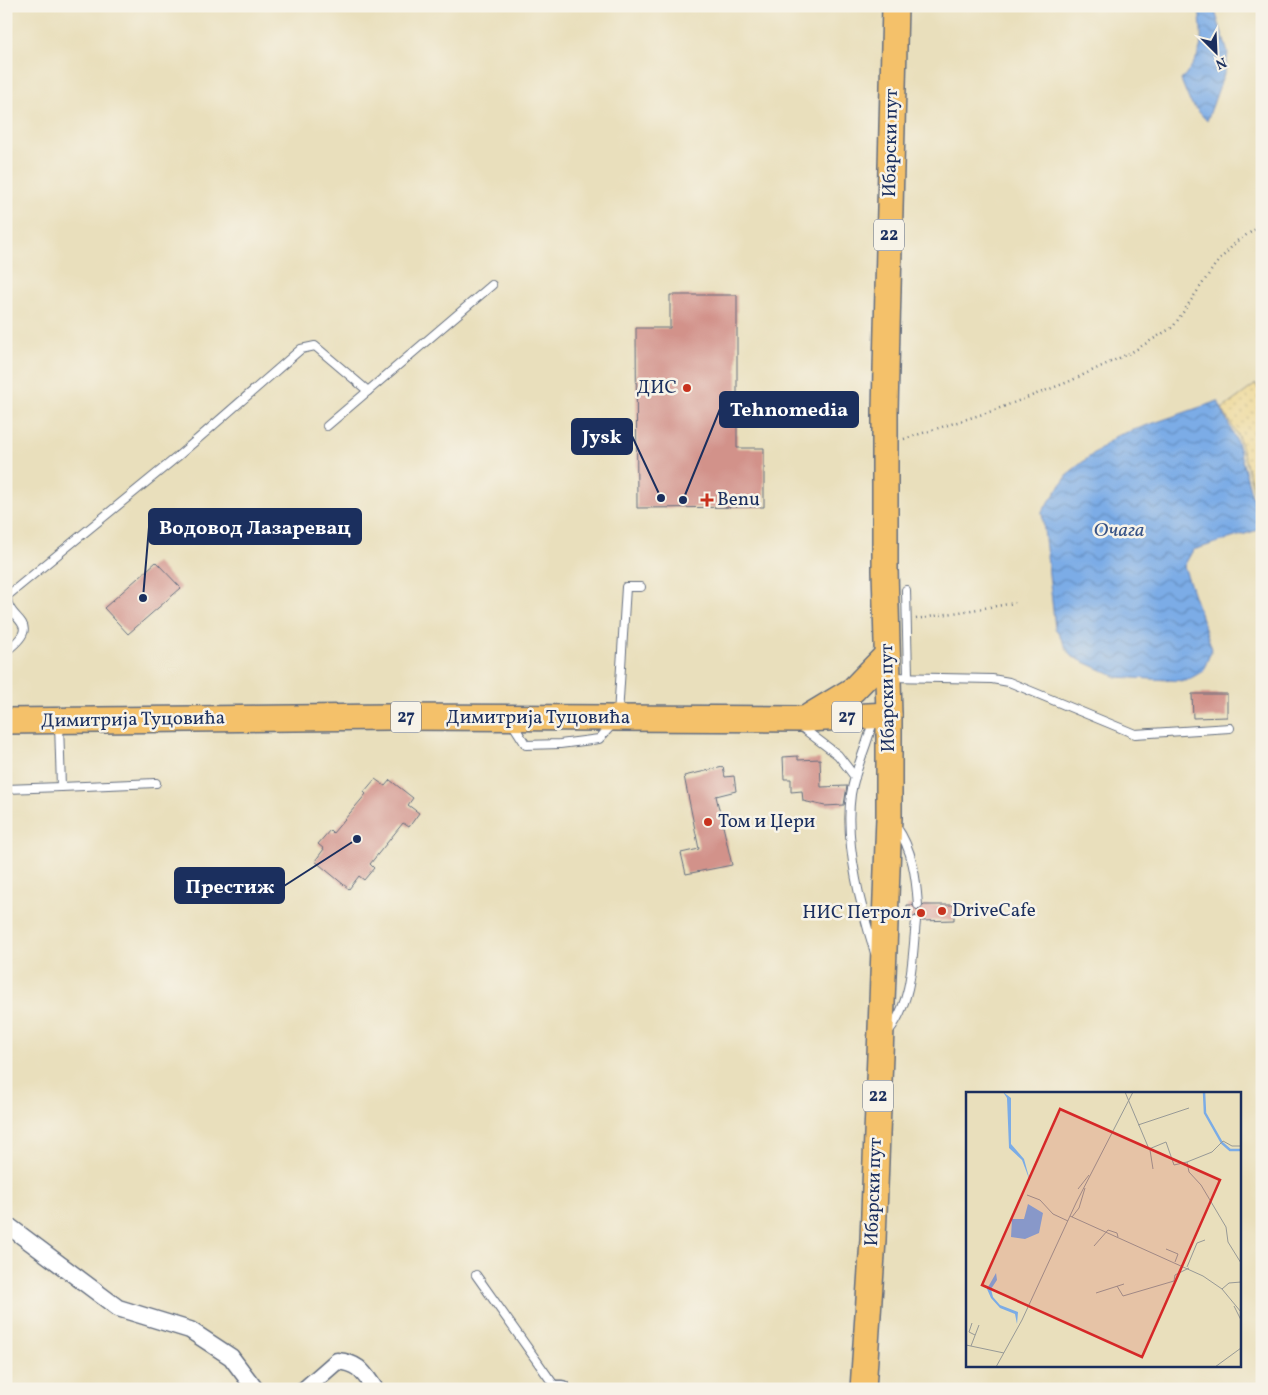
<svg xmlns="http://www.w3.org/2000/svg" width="1268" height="1395" viewBox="0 0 1268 1395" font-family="Vollkorn,serif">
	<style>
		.sand { fill: url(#sand-dots); stroke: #84847e }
		.water { fill: url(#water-waves); stroke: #4b6ea2 }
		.building { fill: #d2928a }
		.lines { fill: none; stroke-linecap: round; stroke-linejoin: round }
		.lane-casing { stroke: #636d7f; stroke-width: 10 }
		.street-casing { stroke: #636d7f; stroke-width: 19 }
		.primary-casing { stroke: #636d7f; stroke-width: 28 }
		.path { stroke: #636d7f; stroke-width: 2.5; stroke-dasharray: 1 4; stroke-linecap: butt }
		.lane { stroke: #fff; stroke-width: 8 }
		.street { stroke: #fff; stroke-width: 16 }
		.primary { stroke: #f4c16a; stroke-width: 25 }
		.poi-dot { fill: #c8321e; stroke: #f7f3e8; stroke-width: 2 }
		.labels { text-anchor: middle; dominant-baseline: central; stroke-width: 5; stroke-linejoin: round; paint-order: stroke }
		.shield { fill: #f7f3e8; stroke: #5d6a87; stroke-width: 1 }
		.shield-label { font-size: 18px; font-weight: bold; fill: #1b2f5e }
		.street-label { font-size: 19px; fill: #1b2f5e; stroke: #f7f3e8 }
		.poi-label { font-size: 19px; fill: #1b2f5e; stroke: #f7f3e8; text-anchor: start }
		.water-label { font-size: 20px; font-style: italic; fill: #385487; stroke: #f7f3e8 }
		.inset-river { fill: none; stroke: #7bace6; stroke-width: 2.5 }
		.inset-road { fill: none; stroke: #979996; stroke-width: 1 }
		.view { fill: #d62828; fill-opacity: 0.15; stroke: #d62828; stroke-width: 2.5 }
		.inset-edge { fill: none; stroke: #1b2f5e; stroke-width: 2.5 }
		.leader { fill: none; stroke: #1b2f5e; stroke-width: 2 }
		.callout-dot { fill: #1b2f5e; stroke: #f7f3e8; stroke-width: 2 }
		.callout { fill: #1b2f5e; stroke: #1b2f5e; stroke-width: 2 }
		.callout-label { font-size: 20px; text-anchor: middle; font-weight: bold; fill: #fff }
	</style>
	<defs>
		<pattern id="sand-dots" width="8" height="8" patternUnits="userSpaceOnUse" patternTransform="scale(1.25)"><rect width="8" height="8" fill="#eeda9e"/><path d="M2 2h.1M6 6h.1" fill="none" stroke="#ccbb8a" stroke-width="1.8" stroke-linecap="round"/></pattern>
		<pattern id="water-waves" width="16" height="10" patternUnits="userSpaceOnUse" patternTransform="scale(1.25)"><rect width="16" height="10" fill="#7bace6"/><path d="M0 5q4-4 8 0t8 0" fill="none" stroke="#648cbe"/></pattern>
	</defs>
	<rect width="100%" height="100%" fill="#f7f3e8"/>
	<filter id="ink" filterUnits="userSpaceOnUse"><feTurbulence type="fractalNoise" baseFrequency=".02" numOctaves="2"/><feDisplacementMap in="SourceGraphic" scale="10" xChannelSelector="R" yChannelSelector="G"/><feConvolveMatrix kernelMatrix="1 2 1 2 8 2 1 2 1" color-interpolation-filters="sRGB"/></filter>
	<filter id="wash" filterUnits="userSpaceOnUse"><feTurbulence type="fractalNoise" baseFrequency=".0096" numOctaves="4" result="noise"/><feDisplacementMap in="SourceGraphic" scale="20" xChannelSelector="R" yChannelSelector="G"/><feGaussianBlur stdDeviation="1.12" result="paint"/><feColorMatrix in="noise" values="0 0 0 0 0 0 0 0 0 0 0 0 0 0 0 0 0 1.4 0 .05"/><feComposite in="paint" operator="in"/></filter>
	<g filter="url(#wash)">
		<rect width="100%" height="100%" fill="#e9dfbc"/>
		<polygon class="sand" points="1256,384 1262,393 1262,519 1238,436 1222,409"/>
		<g class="water">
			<path d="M1199 6H1217L1215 11 1228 53 1225 71 1207 121 1190 102 1181 80C1206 50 1202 43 1199 6Z"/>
			<polygon points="1218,401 1237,442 1261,529 1193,550 1184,566 1212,649 1203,671 1186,681 1117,677 1071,656 1055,628 1042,512 1070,472 1116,436"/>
		</g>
		<g id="blocks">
			<g class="building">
				<polygon points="670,295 737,295 737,448 764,448 764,507 637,508 636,328 670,328"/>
				<polygon points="156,562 181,588 128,634 104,608"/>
				<polygon points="1192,694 1227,694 1227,717 1193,718"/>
				<polygon points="798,756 798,760 820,759 821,787 847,786 844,805 825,806 803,801 802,791 791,792 791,779 784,779 783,757"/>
				<polygon points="723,767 725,777 734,776 736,791 716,796 732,865 686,874 681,853 699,849 684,776"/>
				<polygon points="375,779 385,786 390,780 413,798 408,805 419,813 409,827 403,823 370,864 374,868 364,880 359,876 349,889 315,861 324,849 318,844 330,830 333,833 366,794 364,792"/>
				<polygon points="907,905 912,905 918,911 924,905 954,905 954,920 922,921 916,915 910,921 907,921"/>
			</g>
		</g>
	</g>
	<g filter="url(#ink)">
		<use href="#blocks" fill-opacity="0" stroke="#636d7f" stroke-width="1"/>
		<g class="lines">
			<defs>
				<g id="lane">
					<polyline points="327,426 492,285"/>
					<polyline points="906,590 908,676"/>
					<path d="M6 651C46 621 6 622 7 596L177 457 301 349 315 346 368 391"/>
					<polyline points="890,677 992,679 1009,682 1135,734 1230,728"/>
					<polyline points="618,715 626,587 641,587"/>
					<path d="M873 720C868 745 855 768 851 794 844 843 860 905 875 953"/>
					<polyline points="512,723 526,745 560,744 599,739 612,725"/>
					<polyline points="59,724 61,787 156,783"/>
					<polyline points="800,726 838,755 855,777"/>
					<polyline points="6,789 61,787"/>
					<path d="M896 826C913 850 916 877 918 905"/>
					<path d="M889 1031C913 1000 912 959 916 921"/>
					<polyline points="476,1275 556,1388"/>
				</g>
				<g id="street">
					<polyline points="6,1224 118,1308 190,1330 231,1357 255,1389"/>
					<path d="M305 1389 337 1361C359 1363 363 1372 375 1389"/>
					<polyline points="554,1389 562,1389"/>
				</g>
				<g id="primary">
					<polyline points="810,716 853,690 887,655"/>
					<polyline points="6,721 389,717 805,719 889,715"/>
					<polyline points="863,1389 873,1240 889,817 889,715 885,570 885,410 895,6"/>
				</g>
			</defs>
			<use href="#lane" class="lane-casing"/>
			<use href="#street" class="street-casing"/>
			<use href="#primary" class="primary-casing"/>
			<g class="path">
				<polyline points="904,439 992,411 1068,382 1132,352 1173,327 1215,265 1237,241 1262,225"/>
				<polyline points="916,619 1015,603"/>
			</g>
			<use href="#lane" class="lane"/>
			<use href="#street" class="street"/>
			<use href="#primary" class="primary"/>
		</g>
	</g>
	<g class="poi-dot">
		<circle cx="687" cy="388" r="5"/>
		<path d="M704.5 492.5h5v5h5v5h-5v5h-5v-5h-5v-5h5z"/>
		<circle cx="708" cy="822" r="5"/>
		<circle cx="942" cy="911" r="5"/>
		<circle cx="921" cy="913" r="5"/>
	</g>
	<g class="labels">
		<g class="shield">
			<rect x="874" y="219.5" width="30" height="31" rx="4"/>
			<rect x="391" y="701.5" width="30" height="31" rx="4"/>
			<rect x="832" y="701.5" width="30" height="31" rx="4"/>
			<rect x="863" y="1080.5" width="30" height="31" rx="4"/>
		</g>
		<g class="shield-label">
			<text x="889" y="235">22</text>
			<text x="406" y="717">27</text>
			<text x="847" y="717">27</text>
			<text x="878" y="1096">22</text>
		</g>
		<g class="street-label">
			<text transform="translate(891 143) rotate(-89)">Ибарски пут</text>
			<text transform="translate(888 698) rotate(-91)">Ибарски пут</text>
			<text x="538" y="718">Димитрија Туцовића</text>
			<text transform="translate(133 720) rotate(-1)">Димитрија Туцовића</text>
			<text transform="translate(874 1192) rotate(-88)">Ибарски пут</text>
		</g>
		<g class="poi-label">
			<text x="677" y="388" text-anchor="end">ДИС</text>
			<text x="717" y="500">Benu</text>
			<text x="718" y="822">Том и Џери</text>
			<text x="952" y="911">DriveCafe</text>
			<text x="911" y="913" text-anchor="end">НИС Петрол</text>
		</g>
		<g class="water-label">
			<text x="1119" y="531">Очага</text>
		</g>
	</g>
	<g transform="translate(966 1092)">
		<rect width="275" height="275" fill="#e9dfbc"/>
		<path d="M37 0 45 6V52L58 67 64 89 56 68 43 56 41 6ZM62 112 77 121 73 141 59 147 45 145 46 127H58ZM30 181 31 188 25 197 27 205 34 213 52 220 51 232 49 222 34 216 25 206 21 197Z" fill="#7bace6"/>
		<path class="inset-river" d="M238 0 239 21 256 51 264 58H275"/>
		<path class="inset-road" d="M159 0 183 57 200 50 208 73 221 70 223 80 235 93 260 135 262 150 275 171M172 33 223 16M184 58 187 77M221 70 246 60 257 49 266 54H275M112 97 123 83M61 103 74 108 87 122 102 129M104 124 237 184 256 197 275 220M106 125 113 116 119 96M128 154 142 138 151 141 152 145M200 157 212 162 209 170M221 175 231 151 239 148M151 194 157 204 208 189 209 183 223 176M256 197 263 191 275 190M130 201 158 192M268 214 275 228M6 231 3 240 9 243M0 253 38 261M5 254 13 233M30 275 56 228 110 111 167 0M249 275 275 256"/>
		<path class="view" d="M94 17 254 88 176 265 16 193Z"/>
		<rect width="275" height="275" class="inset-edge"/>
	</g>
	<path class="leader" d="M683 500L720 409M661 498L632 436M143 598L149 527M357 839L284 886"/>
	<g class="callout-dot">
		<circle cx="683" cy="500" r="5"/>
		<circle cx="661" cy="498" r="5"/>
		<circle cx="143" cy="598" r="5"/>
		<circle cx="357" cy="839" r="5"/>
	</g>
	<g class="callout">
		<rect x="720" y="392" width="138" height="35" rx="5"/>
		<rect x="572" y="419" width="60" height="35" rx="5"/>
		<rect x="149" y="509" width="212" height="35" rx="5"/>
		<rect x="175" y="868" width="109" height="35" rx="5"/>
	</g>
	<g class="callout-label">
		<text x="789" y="416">Tehnomedia</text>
		<text x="602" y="443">Jysk</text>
		<text x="255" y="534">Водовод Лазаревац</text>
		<text x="230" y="893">Престиж</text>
	</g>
	<rect width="1268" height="1395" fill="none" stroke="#f7f3e8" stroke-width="25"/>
	<g transform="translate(1216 52) rotate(156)" stroke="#f7f3e8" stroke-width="4" paint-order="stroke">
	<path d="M0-4L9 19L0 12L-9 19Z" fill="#1b2f5e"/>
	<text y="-8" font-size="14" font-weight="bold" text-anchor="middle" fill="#1b2f5e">N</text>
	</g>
</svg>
